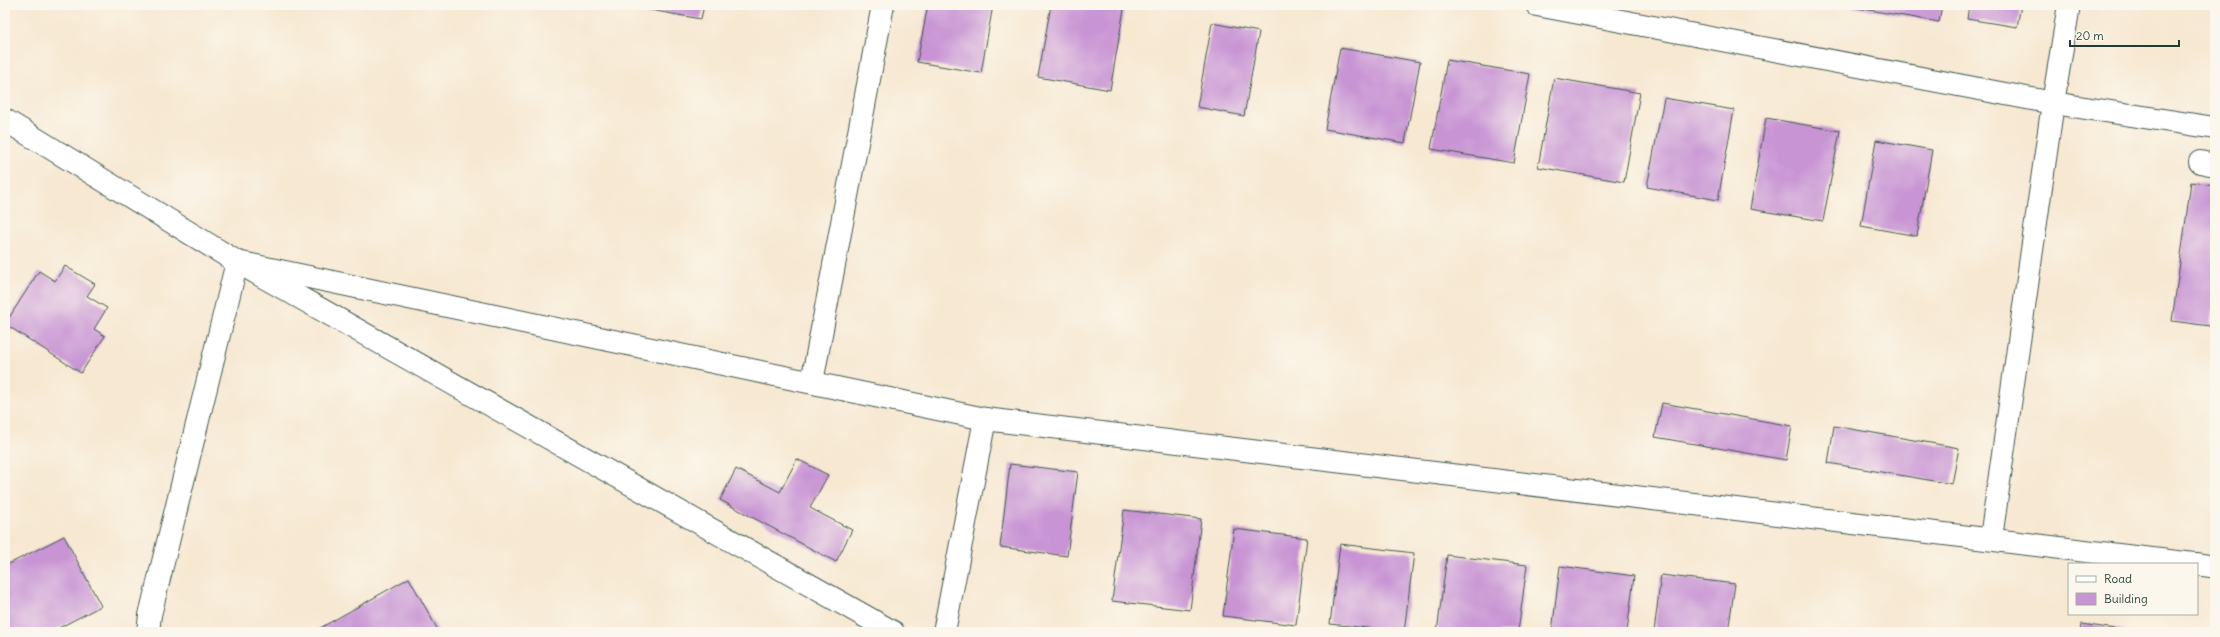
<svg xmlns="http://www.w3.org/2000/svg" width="2220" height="637" viewBox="0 0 2220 637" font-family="Delius,sans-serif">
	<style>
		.building { fill: #c894d4 }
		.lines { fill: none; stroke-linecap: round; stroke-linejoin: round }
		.minor-casing { stroke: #3f574c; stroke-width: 24 }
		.minor { stroke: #fff; stroke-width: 22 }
	</style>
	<rect width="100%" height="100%" fill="#fbf7ec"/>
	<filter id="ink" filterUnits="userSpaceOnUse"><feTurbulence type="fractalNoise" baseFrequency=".025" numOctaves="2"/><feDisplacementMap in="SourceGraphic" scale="8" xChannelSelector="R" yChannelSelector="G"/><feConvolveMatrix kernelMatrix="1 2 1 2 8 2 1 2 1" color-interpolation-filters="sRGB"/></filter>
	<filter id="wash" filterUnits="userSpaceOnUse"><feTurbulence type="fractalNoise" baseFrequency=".012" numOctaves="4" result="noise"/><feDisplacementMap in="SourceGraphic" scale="16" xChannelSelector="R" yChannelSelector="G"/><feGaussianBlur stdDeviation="0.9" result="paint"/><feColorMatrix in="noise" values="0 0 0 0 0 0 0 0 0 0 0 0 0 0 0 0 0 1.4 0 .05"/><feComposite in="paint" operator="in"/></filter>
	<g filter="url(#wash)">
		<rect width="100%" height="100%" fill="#f7e8d2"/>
		<g id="blocks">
			<g class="building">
				<polygon points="634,5 704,5 701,19 633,7"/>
				<polygon points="928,5 993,5 981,73 917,62"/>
				<polygon points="1051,5 1099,5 1124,9 1110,90 1038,77"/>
				<polygon points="1840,5 1942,5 1939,22"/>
				<polygon points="1969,5 2021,5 2017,27 1967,19"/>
				<polygon points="1212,23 1259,32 1244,116 1197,107"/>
				<polygon points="1340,48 1420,62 1405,143 1325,129"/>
				<polygon points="1447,60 1530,74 1514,163 1431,149"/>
				<polygon points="1554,78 1640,93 1624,182 1538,167"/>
				<polygon points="1664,98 1734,110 1718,200 1647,187"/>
				<polygon points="1766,118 1840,131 1823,221 1750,209"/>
				<polygon points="1876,140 1932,150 1917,236 1861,226"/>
				<polygon points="2191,182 2215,185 2215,291 2210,326 2172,321"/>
				<polygon points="65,266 95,284 87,296 107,308 94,329 105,336 81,373 5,324 39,271 55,281"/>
				<polygon points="1662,403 1792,426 1786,460 1655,437"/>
				<polygon points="1834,426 1959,448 1952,484 1828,463"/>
				<polygon points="797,459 828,475 810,508 852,530 836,562 720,500 736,469 780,492"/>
				<polygon points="1010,464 1078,472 1067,556 1000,547"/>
				<polygon points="1124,510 1201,519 1190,610 1112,601"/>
				<polygon points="1234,529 1307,538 1296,625 1223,616"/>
				<polygon points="64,536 101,606 51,632 9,632 5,624 5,566"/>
				<polygon points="1340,544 1414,553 1404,632 1330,624"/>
				<polygon points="1447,555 1527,565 1518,632 1437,632"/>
				<polygon points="1560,566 1634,576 1627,632 1552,632"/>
				<polygon points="1661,575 1735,584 1728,632 1654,632"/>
				<polygon points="409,578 439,632 313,632"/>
				<polygon points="2082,624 2129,631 2129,632 2081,632"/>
			</g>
		</g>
	</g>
	<g filter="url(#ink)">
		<use href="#blocks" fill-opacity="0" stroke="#3f574c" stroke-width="1"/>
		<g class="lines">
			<defs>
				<g id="minor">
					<polyline points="1537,5 2053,103 2215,128"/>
					<polyline points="5,120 237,262 985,419 2194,564"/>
					<polyline points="2200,162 2215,165"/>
					<polyline points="812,382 883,5"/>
					<polyline points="1991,538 2053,103 2069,5"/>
					<polyline points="2197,564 2215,567"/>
					<polyline points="148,632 150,615 237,262 893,632"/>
					<polyline points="944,632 985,419"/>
				</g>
			</defs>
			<use href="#minor" class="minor-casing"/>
			<use href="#minor" class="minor"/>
		</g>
	</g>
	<rect width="2220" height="637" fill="none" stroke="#fbf7ec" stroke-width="20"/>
	<rect x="2068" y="563" width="130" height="52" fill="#fbf7ec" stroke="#a3ada2"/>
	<rect x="2076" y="576" width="20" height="6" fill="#ffffff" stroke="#a3ada2"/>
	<text x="2104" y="583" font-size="12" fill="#1f3d34">Road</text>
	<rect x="2076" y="593" width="20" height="12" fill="#c894d4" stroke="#a3ada2"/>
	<text x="2104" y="603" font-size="12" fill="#1f3d34">Building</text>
	<path d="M2070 40v6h109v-6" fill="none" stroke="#1f3d34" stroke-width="2"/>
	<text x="2076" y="40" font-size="12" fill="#1f3d34" stroke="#fbf7ec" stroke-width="3" paint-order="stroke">20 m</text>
</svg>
